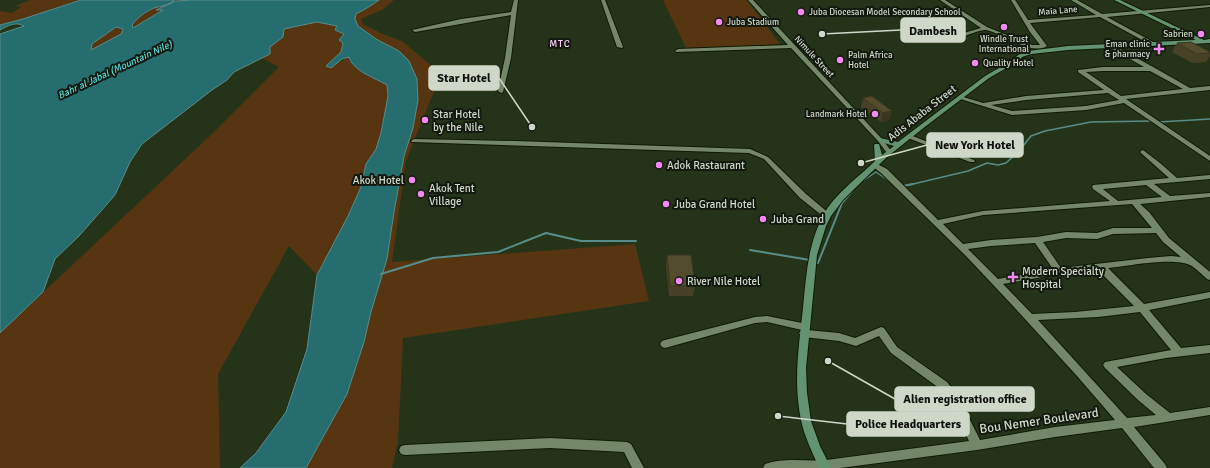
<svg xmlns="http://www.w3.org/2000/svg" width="1210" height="468" viewBox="0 0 1210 468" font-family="Signika,sans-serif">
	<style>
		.green { fill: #563510 }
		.water { fill: #256d6f; stroke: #588d8a; fill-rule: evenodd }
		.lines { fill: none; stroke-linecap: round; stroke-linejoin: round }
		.stream-far1 { stroke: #588d8a; stroke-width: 1.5 }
		.stream { stroke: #588d8a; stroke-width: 2 }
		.street-casing { stroke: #0e1b03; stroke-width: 2 }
		.secondary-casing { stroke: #0e1b03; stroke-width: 2 }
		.street { fill: #758769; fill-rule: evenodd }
		.secondary { fill: #649372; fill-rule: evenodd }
		.wall { fill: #474227 }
		.shaded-wall { fill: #3a3620 }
		.building { fill: #534d2d; stroke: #3a3620 }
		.poi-dot { fill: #f28af2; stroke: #13190e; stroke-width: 1.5 }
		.labels { text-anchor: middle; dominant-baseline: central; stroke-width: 4; stroke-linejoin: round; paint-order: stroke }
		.far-street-label { font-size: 9px; fill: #cfd8c8; stroke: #13190e }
		.far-poi-label { font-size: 9px; fill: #cfd8c8; stroke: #13190e; text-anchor: start }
		.far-neighbourhood-label { font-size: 10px; letter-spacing: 1px; fill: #fecffd; stroke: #13190e }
		.far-water-label { font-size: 10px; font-style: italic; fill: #50dade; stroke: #13190e }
		.street-label { font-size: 11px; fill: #cfd8c8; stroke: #13190e }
		.poi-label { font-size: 11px; fill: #cfd8c8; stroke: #13190e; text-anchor: start }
		.near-street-label { font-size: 13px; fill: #cfd8c8; stroke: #13190e }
		.leader { fill: none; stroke: #cfd8c8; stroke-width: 1.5 }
		.callout-dot { fill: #cfd8c8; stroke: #13190e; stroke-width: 1.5 }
		.callout { fill: #cfd8c8; stroke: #cfd8c8; stroke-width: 1.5 }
		.callout-label { font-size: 12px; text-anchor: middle; font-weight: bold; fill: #111 }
	</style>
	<rect width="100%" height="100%" fill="#253419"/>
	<g class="green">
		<polygon points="30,0 81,0 23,19 0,25 0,11 12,13 21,7 15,6"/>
		<path d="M175 0H192L157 9 164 10 132 28V25C138 18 144 12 154 8 161 6 169 5 175 0Z"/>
		<path d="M379 0H394L382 10 361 19 363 24 385 35 402 41 441 74 406 161 392 262 635 244 649 301 403 338 398 442 392 468H306L347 394 364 342 371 312 387 259 394 212 404 156 413 128 418 100 399 51 376 39 358 26 355 19 356 14C364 10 371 5 379 0Z"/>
		<polygon points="663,0 747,0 780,44 687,50"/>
		<path d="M317 22 338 26 335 30 344 34 342 37 343 43 340 62 349 57C353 71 375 78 387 85L388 96 381 133 376 149 366 164 361 187 348 216 317 275 289 246 218 374 220 468H0V333L214 132 279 67 262 58 270 54V47L283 37 284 29 297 27Z"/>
		<polygon points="116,27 123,29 121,34 91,50 92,44"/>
	</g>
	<path class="water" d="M81 0H175C169 5 162 6 154 8 145 12 138 17 132 25L133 28 163 10H156L176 1 192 0H379C372 5 364 10 356 14L355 19 358 26 376 39 399 51 409 61 417 79 418 100 413 128 404 156 394 212 387 259 371 312 364 342 347 394 306 468H240L256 453 286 412 307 349 317 275 348 216 361 187 366 164 376 149 381 133 388 96 387 85C375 78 353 71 349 57L342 59 331 68 326 66 341 52 343 43 339 40 344 34 335 30 337 26 317 22 284 29 283 37 270 47V54L234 72 227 80 212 90 142 144 130 162 115 195 79 236 55 259 43 292 0 333V34L24 26C16 21 7 26 0 30V25L23 19ZM116 27 123 29 121 34 91 50 92 44Z"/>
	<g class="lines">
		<g class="stream-far1">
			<polyline points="1159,122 1210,119"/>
			<polyline points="861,182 876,172 888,180"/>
			<polyline points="909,185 968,171 987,163 998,165 1006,163 1019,151 1031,136 1045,131 1091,122 1152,121"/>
		</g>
		<g class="stream">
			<polyline points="903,186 913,184"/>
			<polyline points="750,250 810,260"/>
			<polyline points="818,263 842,203 853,190"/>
			<polyline points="381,274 433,258 498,252 546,233 581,241 636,241"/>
		</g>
		<defs>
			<g id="street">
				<polygon points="514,0 518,0 511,58 503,92 501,93 498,91 505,58 511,15 415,32 412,30 461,19 511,12"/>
				<polygon points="601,0 605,0 623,47 622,48 617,47"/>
				<polygon points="748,0 753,0 882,139 892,152 891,153 887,153 878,141 791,48 676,52 675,51 678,49 788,45"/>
				<path d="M940 0H945L987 27 1032 45H1040L1030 32 1011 0H1015L1028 20 1096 15 1071 0H1077L1102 14 1210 5V7L1107 17 1155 43 1156 44 1153 46 1100 17 1030 23 1047 46C1031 56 1002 33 986 30 977 29 961 40 950 39V37L981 28Z"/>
				<path d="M1111 44 1155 68 1190 88 1210 86V90L1126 99 1210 156V161L1124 103 1086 110 1012 115 957 98 960 96 983 103 1026 96 1104 90 1078 72V70L1103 67H1144L1109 47 1108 46ZM1103 71H1150L1183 89 1121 96 1086 72ZM1108 93 1119 100 1086 106 1012 111 991 105 1026 100Z"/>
				<polygon points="910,135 974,160 975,161 974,162 970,162 908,138 908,136"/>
				<polygon points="414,139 515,141 750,149 768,157 806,194 831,215 827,217 824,217 800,198 764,159 749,153 412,142 411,141"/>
				<path d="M1143 150 1160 163 1177 178 1210 175V179L1154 184 1170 196 1210 193V197L1140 204 1149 212 1169 238 1210 272V280L1207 279C1202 275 1196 268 1190 265 1173 257 1128 266 1108 268L1144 304 1210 292V298L1149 310 1181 348 1210 345V353L1166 358 1117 367 1146 394 1170 413 1210 407V415L1134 427 1165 464 1167 468H1154L1122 428 1055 437 977 450 840 468H763L765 464C785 457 806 462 826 460 874 454 922 447 969 441L949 400 939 388 891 353 879 336 856 346 839 341 804 337 801 336 799 333 802 330 767 322 755 323 665 348 662 347 660 344 662 341 665 340 755 317 767 316 807 324 809 327 807 330 839 333 855 338 881 327 884 328 897 347 947 382 957 394 980 440 1055 427 1115 420 1077 376 1014 307 966 256 881 173 871 165 875 163 887 169 938 220 983 211 1110 201 1093 189 1092 187 1093 185 1169 178 1141 153 1140 152 1141 151ZM1146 185 1162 197 1118 201 1103 189ZM1132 204 1152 228H1113L1097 233 1066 232 1037 237 991 240 963 244 943 224 983 215ZM1156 233 1163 242 1181 257 1171 256 1148 258 1061 268 1043 242 1066 238 1097 239 1113 234ZM1035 243 1053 269 998 279 968 249 991 246ZM1098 270 1134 306 1075 312 1032 314 1003 284 1059 274ZM1140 312 1171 350 1105 362 1103 365 1105 368 1138 400 1156 415 1127 418 1038 320 1098 317Z"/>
				<polygon points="550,438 627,442 631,444 644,468 632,468 624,452 550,448 405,455 401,454 399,450 401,446 405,445"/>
			</g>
			<path id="secondary" d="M1114 0H1120L1204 40 1210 39V43L1068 50 1031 54 1022 57 1017 62 989 78 926 126 887 157 843 200 831 216 826 226 817 255 806 368 807 393 811 421 820 446 831 468H819C813 453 804 436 801 420 793 382 799 346 803 308 806 276 808 244 823 216 834 194 858 178 875 161L874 145 875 144H879L882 155 894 146 878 141V139L880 138 898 142 985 76 1013 60 1018 55 1028 51 1068 46 1196 40Z"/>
		</defs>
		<use href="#street" class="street-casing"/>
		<use href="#secondary" class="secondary-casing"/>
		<use href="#street" class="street"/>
		<use href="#secondary" class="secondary"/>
	</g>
	<g class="wall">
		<polygon points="1177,43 1210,52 1210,56 1206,62 1192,63 1172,52"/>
		<polygon points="863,98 892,111 889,120 881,122 861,107"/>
		<polygon points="667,255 695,286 693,296 669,296 666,265"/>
	</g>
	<polygon class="shaded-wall" points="892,111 889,120 881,122 883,113"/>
	<g class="building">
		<polygon points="1191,42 1210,52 1210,53 1197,54 1177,43"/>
		<polygon points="872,96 892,111 883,113 863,98"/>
		<polygon points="667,255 691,255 695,286 670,286"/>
	</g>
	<g class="poi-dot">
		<circle cx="801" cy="12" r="4"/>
		<circle cx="719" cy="22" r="4"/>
		<circle cx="1004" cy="27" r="4"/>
		<circle cx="1201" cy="34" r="4"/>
		<path d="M1157 43h4v4h4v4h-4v4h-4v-4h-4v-4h4z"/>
		<circle cx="840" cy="60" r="4"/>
		<circle cx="975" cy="63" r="4"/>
		<circle cx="875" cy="114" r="4"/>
		<circle cx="425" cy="120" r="4"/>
		<circle cx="659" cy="165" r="4"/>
		<circle cx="412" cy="180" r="4"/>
		<circle cx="421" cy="194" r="4"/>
		<circle cx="666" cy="204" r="4"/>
		<circle cx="763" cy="219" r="4"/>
		<path d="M1011 271h4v4h4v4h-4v4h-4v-4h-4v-4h4z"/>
		<circle cx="679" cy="281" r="4"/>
	</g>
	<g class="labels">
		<g class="far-street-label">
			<text transform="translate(1058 11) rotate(-5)">Maia Lane</text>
			<text transform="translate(814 57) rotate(47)">Nimule Street</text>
		</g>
		<g class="far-poi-label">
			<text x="809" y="12">Juba Diocesan Model Secondary School</text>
			<text x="727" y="22">Juba Stadium</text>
			<text x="1193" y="34" text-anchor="end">Sabrien</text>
			<text x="1004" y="39" text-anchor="middle">Windle Trust<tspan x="1004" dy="10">International</tspan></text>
			<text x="1150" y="44" text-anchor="end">Eman clinic<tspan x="1150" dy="10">&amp; pharmacy</tspan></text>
			<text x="848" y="55">Palm Africa<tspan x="848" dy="10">Hotel</tspan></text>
			<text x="983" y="63">Quality Hotel</text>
			<text x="867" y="114" text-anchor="end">Landmark Hotel</text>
		</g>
		<g class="far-neighbourhood-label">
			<text x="560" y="44">MTC</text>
		</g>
		<g class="far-water-label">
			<text transform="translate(115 70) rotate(-25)">Bahr al Jabal (Mountain Nile)</text>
		</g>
		<g class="street-label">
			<text transform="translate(922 113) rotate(-38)">Adis Ababa Street</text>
		</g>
		<g class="poi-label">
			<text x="433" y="114">Star Hotel<tspan x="433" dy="13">by the Nile</tspan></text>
			<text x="667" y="165">Adok Rastaurant</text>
			<text x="404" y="180" text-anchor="end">Akok Hotel</text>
			<text x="429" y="188">Akok Tent<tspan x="429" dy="13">Village</tspan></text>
			<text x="674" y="204">Juba Grand Hotel</text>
			<text x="771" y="219">Juba Grand</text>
			<text x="1022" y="271">Modern Specialty<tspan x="1022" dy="13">Hospital</tspan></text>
			<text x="687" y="281">River Nile Hotel</text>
		</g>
		<g class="near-street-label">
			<text transform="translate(1039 421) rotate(-8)">Bou Nemer Boulevard</text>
		</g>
	</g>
	<path class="leader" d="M822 34L901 30M532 127L499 78M861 163L927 145M828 361L895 399M778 416L847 424"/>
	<g class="callout-dot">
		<circle cx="822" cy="34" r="4"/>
		<circle cx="532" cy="127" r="4"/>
		<circle cx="861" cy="163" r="4"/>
		<circle cx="828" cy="361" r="4"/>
		<circle cx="778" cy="416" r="4"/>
	</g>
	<g class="callout">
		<rect x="901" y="18" width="64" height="24" rx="4"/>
		<rect x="429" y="66" width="70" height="24" rx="4"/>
		<rect x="927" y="133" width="96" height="24" rx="4"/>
		<rect x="895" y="387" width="139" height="24" rx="4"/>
		<rect x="847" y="412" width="122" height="24" rx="4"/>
	</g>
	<g class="callout-label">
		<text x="933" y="35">Dambesh</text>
		<text x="464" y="82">Star Hotel</text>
		<text x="975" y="149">New York Hotel</text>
		<text x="965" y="403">Alien registration office</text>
		<text x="908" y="428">Police Headquarters</text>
	</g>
</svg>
